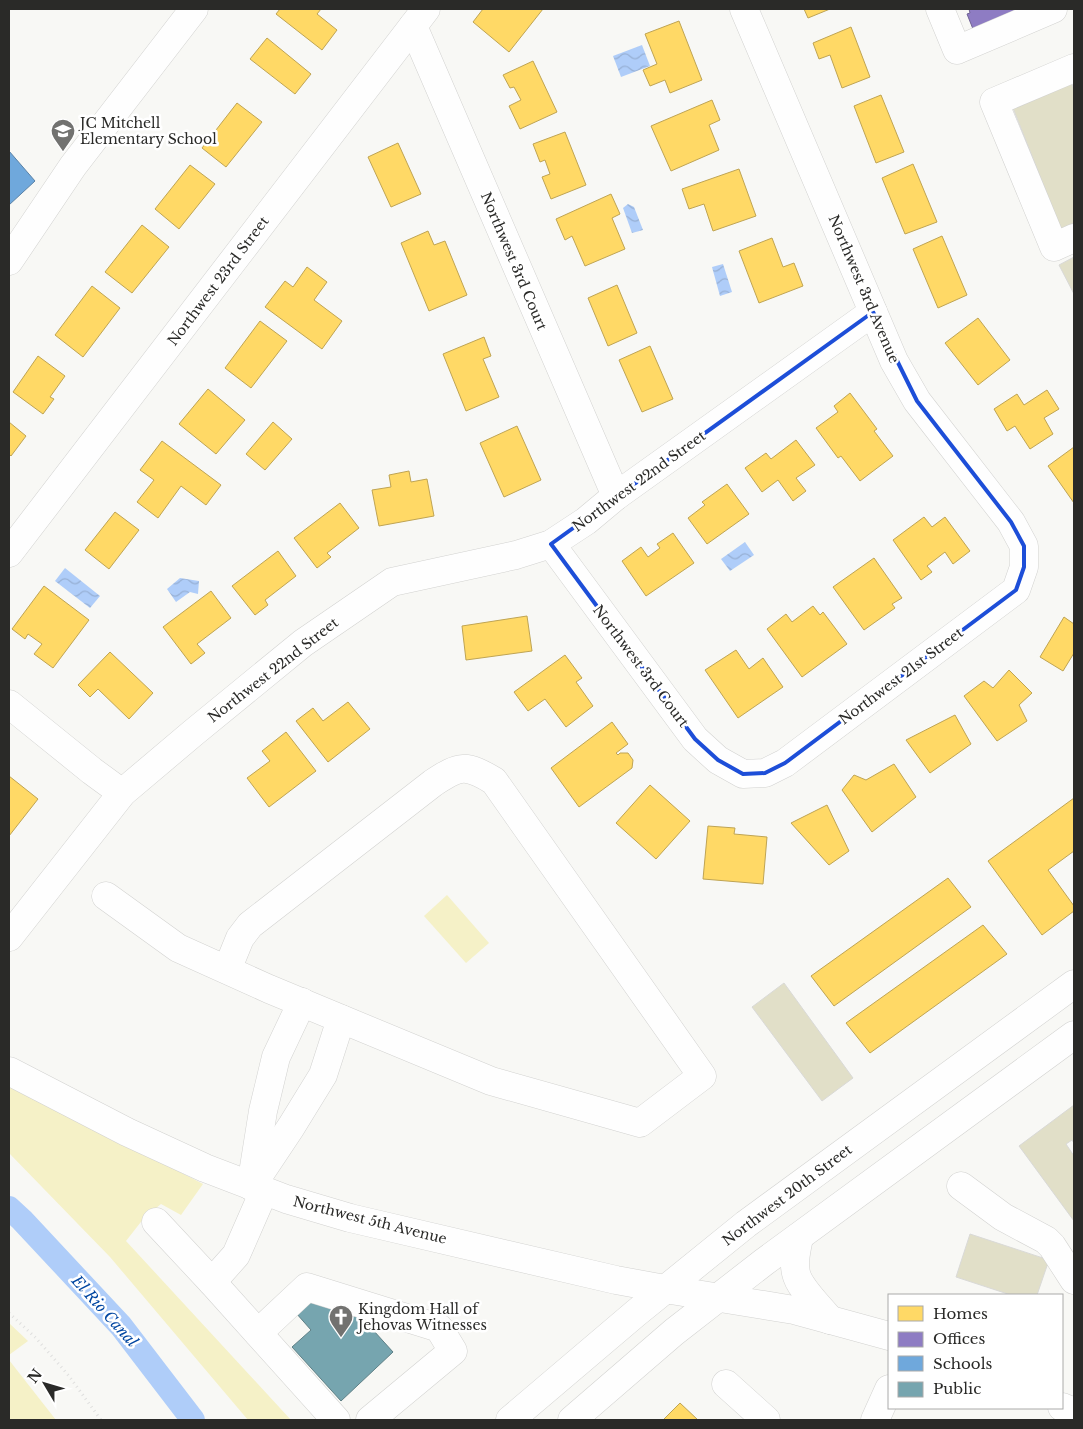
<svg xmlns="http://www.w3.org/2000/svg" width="1083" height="1429" viewBox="0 0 1083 1429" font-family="'Libre Baskerville',serif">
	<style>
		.green { fill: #f5f1c7 }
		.water { fill: url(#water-waves) }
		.homes { fill: #ffd966; stroke: #bfa453 }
		.offices { fill: #8e7cc3; stroke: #706394 }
		.schools { fill: #6fa8dc; stroke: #5a82a6 }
		.public { fill: #76a5af; stroke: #5f8086 }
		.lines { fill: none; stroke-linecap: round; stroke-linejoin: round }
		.canal { stroke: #afcdf9; stroke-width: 24 }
		.building { fill: #e1dfc8; stroke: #d9d9d7 }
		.minor-casing { stroke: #d2d2d0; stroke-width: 29 }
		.path { stroke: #dfdfde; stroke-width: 3; stroke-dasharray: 1 4; stroke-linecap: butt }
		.minor { stroke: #fefefe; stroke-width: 28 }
		.marked { fill: none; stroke: #1d4ed8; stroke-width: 4; stroke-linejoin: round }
		.labels { text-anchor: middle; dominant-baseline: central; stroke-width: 5; stroke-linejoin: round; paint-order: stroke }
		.poi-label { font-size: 14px; fill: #2a2a28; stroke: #fff; text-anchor: start }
		.street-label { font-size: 14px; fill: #2a2a28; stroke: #fff }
		.water-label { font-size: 15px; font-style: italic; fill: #0146a1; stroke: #fff }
	</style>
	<defs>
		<pattern id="water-waves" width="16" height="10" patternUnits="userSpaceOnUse" patternTransform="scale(1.25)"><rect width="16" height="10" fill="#afcdf9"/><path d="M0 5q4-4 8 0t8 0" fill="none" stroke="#97b0d5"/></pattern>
	</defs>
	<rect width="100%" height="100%" fill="#f8f8f5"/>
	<g class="green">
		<polygon points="447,895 489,943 466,963 424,916"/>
		<polygon points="9,1083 203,1184 181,1215 161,1204 144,1218 126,1241 291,1420 248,1420 110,1257 9,1153"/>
		<polygon points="9,1323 28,1341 9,1355"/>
		<polygon points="9,1360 56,1420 9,1420"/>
	</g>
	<g class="water">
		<polygon points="642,45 650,66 621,77 613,56"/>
		<polygon points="628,204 634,207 643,230 632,233 623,208"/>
		<polygon points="723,264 732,292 720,296 712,267"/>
		<polygon points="745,542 754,555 730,571 721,559"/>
		<polygon points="65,568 100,596 90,608 55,581"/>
		<polygon points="180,578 199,581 198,594 190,592 176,602 167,589"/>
	</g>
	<g class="homes">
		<polygon points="280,9 321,9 317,14 337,30 322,50 276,14"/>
		<polygon points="483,9 543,9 509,52 473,22"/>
		<polygon points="804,9 830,9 808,18"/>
		<polygon points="679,21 702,80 670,93 665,80 650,86 643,70 657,64 645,34"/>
		<polygon points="851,27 870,77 842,88 830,55 819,59 813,43"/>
		<polygon points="267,38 311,74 295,94 250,59"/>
		<polygon points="533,61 557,112 520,129 509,106 521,100 514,87 510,88 503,75"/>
		<polygon points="881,95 904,152 876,163 854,106"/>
		<polygon points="712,100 720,120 709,125 719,150 671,171 651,126"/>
		<polygon points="237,103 262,122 226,167 202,148"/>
		<polygon points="565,132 586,185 551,199 542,177 550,174 545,160 540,162 533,144"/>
		<polygon points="398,143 421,194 391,207 368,157"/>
		<polygon points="913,164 937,222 905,234 882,178"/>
		<polygon points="190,165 215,184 179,229 155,209"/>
		<polygon points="739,169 756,216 713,231 704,204 689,209 682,189"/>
		<polygon points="611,194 620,214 612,218 625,249 585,266 572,236 565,240 556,219"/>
		<polygon points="142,225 169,247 132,293 105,272"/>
		<polygon points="428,231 434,245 445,241 467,295 429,311 401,243"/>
		<polygon points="942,236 967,295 938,308 913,249"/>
		<polygon points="772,238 783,267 794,263 803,286 759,303 739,251"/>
		<polygon points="307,267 327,282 314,300 342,321 322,349 265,307 285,281 293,287"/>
		<polygon points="617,285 637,333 608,346 588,298"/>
		<polygon points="92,286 120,308 83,357 55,335"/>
		<polygon points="978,318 1010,360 978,385 945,343"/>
		<polygon points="260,321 287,341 251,388 225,368"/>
		<polygon points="484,337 491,356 483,359 499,397 466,411 443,354"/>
		<polygon points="650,346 673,399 642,412 619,360"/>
		<polygon points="38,356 65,376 50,397 54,399 43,414 13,392"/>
		<polygon points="208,389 245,420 216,454 179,424"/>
		<polygon points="1047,390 1059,409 1044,418 1053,434 1030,449 1015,426 1007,431 994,409 1017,394 1024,405"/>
		<polygon points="850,393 877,429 874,431 893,456 860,481 841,456 838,458 816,428 838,412 834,406"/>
		<polygon points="9,422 26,436 11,456 9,454"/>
		<polygon points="273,422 292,439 265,470 246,454"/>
		<polygon points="517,426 541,480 504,497 480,443"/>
		<polygon points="796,440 815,465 796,478 806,491 793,501 778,480 762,492 745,468 766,453 771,459"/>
		<polygon points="162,441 221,485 206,505 181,486 158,518 137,502 154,480 140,470"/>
		<polygon points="1074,447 1074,503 1048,466"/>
		<polygon points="409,471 411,482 427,479 434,516 379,526 372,490 391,487 389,475"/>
		<polygon points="727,484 749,514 707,544 688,518 705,505 702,502"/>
		<polygon points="340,503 359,528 327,553 331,557 317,568 294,538"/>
		<polygon points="115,512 139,530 109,569 85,550"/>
		<polygon points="924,517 932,527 945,517 970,551 953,564 945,552 927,566 932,572 921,580 893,540"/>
		<polygon points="673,533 694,563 646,596 622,561 641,547 648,557 660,548 657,544"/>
		<polygon points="278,551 296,576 265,600 268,605 255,615 232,586"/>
		<polygon points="874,558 902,598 892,604 895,608 864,630 833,587"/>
		<polygon points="44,586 89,620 53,668 34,654 42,644 28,634 25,639 12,629"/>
		<polygon points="211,591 231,618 197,644 205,653 191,664 163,627"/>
		<polygon points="813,606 820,615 823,612 847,644 802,677 767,629 786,614 792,622"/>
		<polygon points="527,616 532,651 466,660 462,626"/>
		<polygon points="1064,617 1074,624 1074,653 1063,671 1040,657"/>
		<polygon points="736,650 749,669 763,658 783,687 738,718 705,670"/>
		<polygon points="110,652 153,693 129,719 98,689 90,697 78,685"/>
		<polygon points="565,655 582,678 576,682 593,706 566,727 545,699 528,711 514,692"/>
		<polygon points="1009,670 1032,693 1019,705 1027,721 997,741 964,696 984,681 993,688"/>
		<polygon points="348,702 370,729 328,762 296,721 313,708 323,721"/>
		<polygon points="955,715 971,744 930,773 906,740"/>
		<polygon points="612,722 628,744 616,753 618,755 620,753 628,753 633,760 632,768 579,807 551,768"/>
		<polygon points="286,732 316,771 269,807 247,778 270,761 262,751"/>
		<polygon points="894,764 916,797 872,832 842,790 854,775 866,780"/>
		<polygon points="9,776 38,799 9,836"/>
		<polygon points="650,785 690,821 656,859 616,823"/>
		<polygon points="1074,798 1074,851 1048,870 1074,906 1074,911 1042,935 988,861"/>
		<polygon points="827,805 849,851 829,865 791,823"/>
		<polygon points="708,826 735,828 734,834 767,837 763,884 703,879"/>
		<polygon points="948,878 971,907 834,1006 811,976"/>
		<polygon points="983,925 1007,954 870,1053 846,1023"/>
		<polygon points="680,1403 698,1420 663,1420"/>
	</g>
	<polygon class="offices" points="969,9 1020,9 975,34 967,14 970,13"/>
	<polygon class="schools" points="9,151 35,181 9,205"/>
	<polygon class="public" points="317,1293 333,1310 345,1299 393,1352 341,1401 292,1347 311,1330 296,1313"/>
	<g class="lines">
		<polyline class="canal" points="9,1208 22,1220 121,1326 193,1420"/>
	</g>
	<g class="building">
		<polygon points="1070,79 1074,90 1074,223 1061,229 1011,103"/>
		<polygon points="1074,257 1074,294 1059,265"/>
		<polygon points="784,983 853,1078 822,1101 752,1007"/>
		<polygon points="1074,1105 1074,1143 1072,1140 1066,1144 1074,1156 1074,1221 1019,1146"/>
		<polygon points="970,1234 1049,1260 1037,1295 1011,1295 956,1277"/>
	</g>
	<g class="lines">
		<defs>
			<g id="minor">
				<polyline points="940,9 957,50 1053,9"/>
				<polyline points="413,26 616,496"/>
				<polyline points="1074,68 994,102 1054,247 1074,238"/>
				<polyline points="9,261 73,166 194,9"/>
				<polyline points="551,544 695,739 718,760 743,774 765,773 785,763 1016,590 1024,567 1024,546 1011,522 917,401 894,361 744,9"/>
				<polyline points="9,553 426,9"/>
				<polyline points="9,704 92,771 122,793"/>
				<path d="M106 896 178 948 269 989 491 1081 640 1123 702 1076 494 781C466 764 460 765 433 783L250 925 240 938 227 970"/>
				<polyline points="9,937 122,793 193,733 303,643 392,582 516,555 551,544 586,521 616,496 873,312"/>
				<polyline points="9,1071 127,1132 205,1168 286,1199 350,1218 616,1280 665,1289 794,1310 889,1336"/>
				<polyline points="257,1178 291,1127 323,1075 341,1019"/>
				<polyline points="251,1186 263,1111 276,1057 302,1002"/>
				<polyline points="961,1186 1003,1217 1046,1240 1052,1246 1074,1280"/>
				<polyline points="156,1222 212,1282 236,1255 264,1191"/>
				<path d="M799 1237C797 1249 793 1261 796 1273 799 1288 820 1307 830 1320"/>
				<polyline points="212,1282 336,1420"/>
				<polyline points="258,1333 307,1287 439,1328 453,1351 370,1420"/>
				<polyline points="726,1384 766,1420"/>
				<polyline points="1062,1407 1074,1412"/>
				<polyline points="510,1420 636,1313 746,1224 1074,984"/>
				<polyline points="572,1420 674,1332 764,1262 1074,1035"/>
				<polyline points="875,1420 889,1389"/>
			</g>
		</defs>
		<use href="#minor" class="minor-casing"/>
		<polyline class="path" points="9,1313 36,1338 69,1376 101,1420"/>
		<use href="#minor" class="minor"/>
	</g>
	<path class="marked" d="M873 312 917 401 1011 522 1024 546V567L1016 590 785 763 765 773 743 774 718 760 695 739 551 544Z"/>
	<defs>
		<symbol id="school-pin" viewBox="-11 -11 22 30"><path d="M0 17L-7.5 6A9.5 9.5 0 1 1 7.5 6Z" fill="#727270" stroke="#fff"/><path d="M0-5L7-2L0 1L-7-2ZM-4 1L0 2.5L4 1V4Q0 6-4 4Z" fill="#fff"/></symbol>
		<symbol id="church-pin" viewBox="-11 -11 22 30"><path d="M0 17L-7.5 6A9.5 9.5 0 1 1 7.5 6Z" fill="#727270" stroke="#fff"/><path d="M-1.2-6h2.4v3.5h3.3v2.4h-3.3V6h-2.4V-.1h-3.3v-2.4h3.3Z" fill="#fff"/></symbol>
	</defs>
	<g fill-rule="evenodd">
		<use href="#school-pin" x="49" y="117" width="28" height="38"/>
		<use href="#church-pin" x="327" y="1303" width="28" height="38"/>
	</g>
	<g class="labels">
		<g class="poi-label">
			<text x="80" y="123">JC Mitchell<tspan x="80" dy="16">Elementary School</tspan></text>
			<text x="358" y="1309">Kingdom Hall of<tspan x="358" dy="16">Jehovas Witnesses</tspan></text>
		</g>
		<g class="street-label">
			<text transform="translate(514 261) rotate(67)">Northwest 3rd Court</text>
			<text transform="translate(218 281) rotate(-53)">Northwest 23rd Street</text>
			<text transform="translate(864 289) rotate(67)">Northwest 3rd Avenue</text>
			<text transform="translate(639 481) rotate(-36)">Northwest 22nd Street</text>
			<text transform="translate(641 666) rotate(53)">Northwest 3rd Court</text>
			<text transform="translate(273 670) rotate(-38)">Northwest 22nd Street</text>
			<text transform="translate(901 676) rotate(-37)">Northwest 21st Street</text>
			<text transform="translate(787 1195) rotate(-37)">Northwest 20th Street</text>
			<text transform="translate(370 1220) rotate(14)">Northwest 5th Avenue</text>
		</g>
		<g class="water-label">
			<text transform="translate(105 1311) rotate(48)">El Rio Canal</text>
		</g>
	</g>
	<rect width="1083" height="1429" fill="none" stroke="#2a2a28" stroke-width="20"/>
	<rect x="888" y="1294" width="175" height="115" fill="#ffffff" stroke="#aaaaa9"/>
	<rect x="898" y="1306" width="25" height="15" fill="#ffd966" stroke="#aaaaa9"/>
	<text x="933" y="1319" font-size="15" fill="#2a2a28">Homes</text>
	<rect x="898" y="1332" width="25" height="15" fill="#8e7cc3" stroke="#aaaaa9"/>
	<text x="933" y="1344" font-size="15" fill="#2a2a28">Offices</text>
	<rect x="898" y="1356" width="25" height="15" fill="#6fa8dc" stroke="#aaaaa9"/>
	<text x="933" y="1369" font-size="15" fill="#2a2a28">Schools</text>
	<rect x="898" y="1382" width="25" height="15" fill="#76a5af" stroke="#aaaaa9"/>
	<text x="933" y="1394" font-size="15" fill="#2a2a28">Public</text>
	<g transform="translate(45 1384) rotate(308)" stroke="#ffffff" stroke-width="4" paint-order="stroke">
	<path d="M0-4L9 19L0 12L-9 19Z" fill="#2a2a28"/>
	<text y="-8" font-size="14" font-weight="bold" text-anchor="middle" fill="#2a2a28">N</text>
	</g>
</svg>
